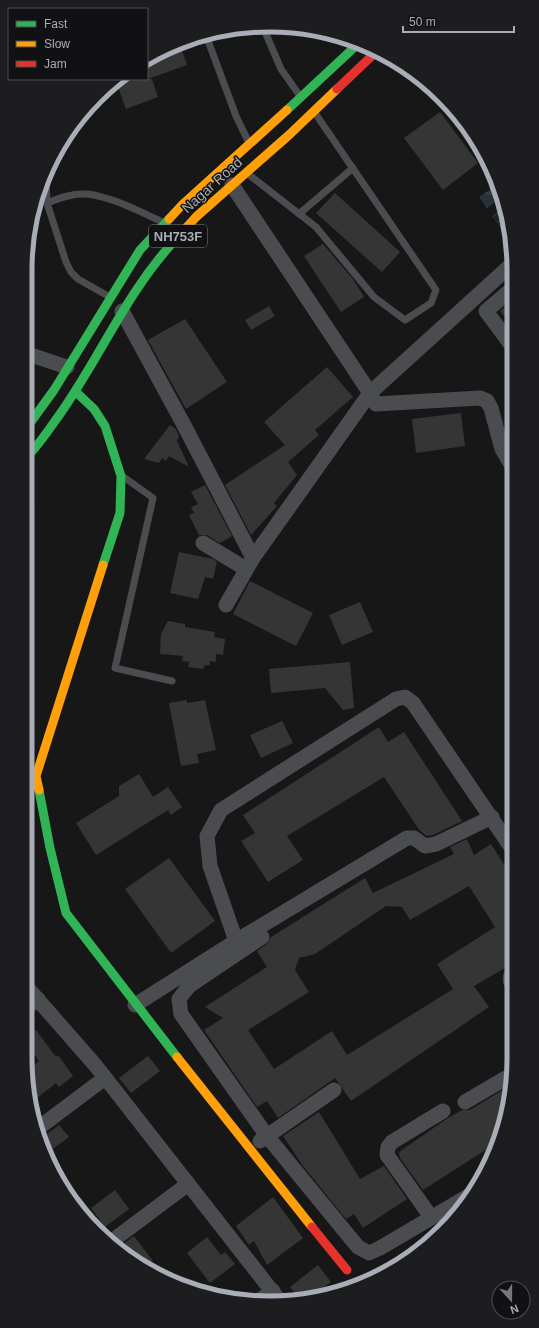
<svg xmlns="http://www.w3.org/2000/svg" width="539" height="1328" viewBox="0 0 539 1328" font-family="Helvetica,sans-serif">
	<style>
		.garden { fill: url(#garden-furrows) }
		.water { fill: url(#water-ripples) }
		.building { fill: #353536; fill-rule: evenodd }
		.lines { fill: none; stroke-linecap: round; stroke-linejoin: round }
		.lane { stroke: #4b4c50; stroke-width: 7 }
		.street { stroke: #4b4c50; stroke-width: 15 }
		.fast { stroke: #30b455; stroke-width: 9 }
		.slow { stroke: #ff9f0a; stroke-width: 9 }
		.jam { stroke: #e5322d; stroke-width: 9 }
		.labels { text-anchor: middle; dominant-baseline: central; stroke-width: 3; stroke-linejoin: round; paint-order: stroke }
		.shield { fill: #111113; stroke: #7b7e86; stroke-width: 1 }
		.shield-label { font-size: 13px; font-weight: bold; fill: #a8adb8 }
		.street-label { font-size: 14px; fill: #a8adb8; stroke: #111113 }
		.rim { fill: none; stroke: #a8adb8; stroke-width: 5 }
	</style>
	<defs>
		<pattern id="garden-furrows" width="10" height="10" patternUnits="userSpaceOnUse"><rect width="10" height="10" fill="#1d241e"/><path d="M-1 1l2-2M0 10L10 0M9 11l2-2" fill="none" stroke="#3b413d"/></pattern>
		<pattern id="water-ripples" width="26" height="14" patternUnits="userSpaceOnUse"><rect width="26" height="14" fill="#2a3239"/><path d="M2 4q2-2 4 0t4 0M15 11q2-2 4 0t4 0" fill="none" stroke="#464d54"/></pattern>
	</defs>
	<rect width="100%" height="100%" fill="#171717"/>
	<polygon class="garden" points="503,208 511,234 506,236 492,216"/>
	<polygon class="water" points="495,186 500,199 487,208 479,197"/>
	<g class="building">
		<polygon points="180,45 187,65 148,79 152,79 158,97 126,109 117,84 124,79 147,79 147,61 161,50"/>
		<polygon points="440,112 478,163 443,190 404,138"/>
		<polygon points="335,193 400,252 382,272 316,213"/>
		<polygon points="323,244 353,279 364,297 341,312 304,256"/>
		<polygon points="512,301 512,326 500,311"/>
		<polygon points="269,306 275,316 251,330 245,320"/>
		<polygon points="185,319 227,382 186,409 148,340"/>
		<polygon points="327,367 353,397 315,430 319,435 288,462 297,475 274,503 277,506 251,535 225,485 285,445 264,422"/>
		<polygon points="461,413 465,446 416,453 412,419"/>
		<polygon points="170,425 176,429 179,436 177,441 189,467 169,456 166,461 162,458 159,463 144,459"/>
		<polygon points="205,485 232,536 220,543 207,535 199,535 189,515 194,513 191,507 198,504 191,492"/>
		<polygon points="179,552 213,559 217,562 213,579 205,577 198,599 170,593"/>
		<polygon points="250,581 313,613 296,646 233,614"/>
		<polygon points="360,602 373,632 342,645 329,615"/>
		<polygon points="168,621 185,624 185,627 215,632 214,637 225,639 223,655 216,654 216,662 210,661 210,665 205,665 203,669 188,667 189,662 182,661 183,656 160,654 161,634"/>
		<polygon points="350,662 354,708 343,710 325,688 271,693 269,669"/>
		<polygon points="187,700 187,703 205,700 216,750 197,754 199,763 181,766 169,703"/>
		<polygon points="282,721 293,743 261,758 250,735"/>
		<polygon points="379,727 388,742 404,732 462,821 433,835 427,836 420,831 384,777 287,836 303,860 268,882 241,841 255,833 243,815"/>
		<polygon points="139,774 153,797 168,787 182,807 171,815 168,810 96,855 76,823 119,796 119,786"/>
		<path d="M467 839 474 855 491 844 514 880V951L507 955 511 962 505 968 474 986 489 1007 351 1101 335 1078 278 1118 267 1101 257 1107 204 1030 223 1018 205 1007 267 967 257 951 267 944 271 937 365 878 373 893 454 854 450 847ZM469 886 495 927 437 964 453 989 347 1055 332 1031 274 1069 248 1030 309 992 295 970 299 958 315 954 386 906 402 907 410 920Z"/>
		<polygon points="169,858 215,921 171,953 125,889"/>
		<polygon points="36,1030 56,1057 58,1055 73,1076 59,1087 56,1083 32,1102 27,1071 39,1061 25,1041 25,1038"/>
		<polygon points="148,1056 160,1071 131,1093 119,1078"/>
		<polygon points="509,1086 501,1137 498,1142 423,1190 400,1158 399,1152 448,1118 462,1110 470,1110"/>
		<polygon points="319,1112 360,1179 384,1166 407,1199 363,1228 354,1214 346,1219 303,1166 283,1136"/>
		<polygon points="59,1125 69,1137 47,1153 39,1140"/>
		<polygon points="115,1190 129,1209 105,1227 91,1208"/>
		<polygon points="273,1197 303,1238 267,1265 254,1241 249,1245 236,1226"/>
		<polygon points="134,1236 153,1261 144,1268 119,1247"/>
		<polygon points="207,1237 221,1255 225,1252 235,1264 210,1283 187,1253"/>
		<polygon points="318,1265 331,1282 309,1299 299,1299 290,1287"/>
	</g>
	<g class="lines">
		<g class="lane">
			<polyline points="263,27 281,69 300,96"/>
			<polyline points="207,38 236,116 249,143"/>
			<polyline points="248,174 316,227 374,297 405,320 431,303 436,290 315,113"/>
			<polyline points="46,177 47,203 66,262 71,272 78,279 108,296"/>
			<path d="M47 203C60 198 73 193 87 194 113 197 140 212 163 222"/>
			<polyline points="299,214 353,168"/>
			<polyline points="125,478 153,498 115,668 172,681"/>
		</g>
		<g class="street">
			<polyline points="232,185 370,393 512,264"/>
			<polyline points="512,289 486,311 512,346"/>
			<polyline points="122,311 185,427 253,558"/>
			<polyline points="25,353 67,367"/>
			<polyline points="203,543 246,569"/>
			<polyline points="226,605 253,558 370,393 376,404 480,398 487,401 491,408 502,449 512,466"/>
			<polyline points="262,937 189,986 179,999 181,1014 267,1136 334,1090"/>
			<polyline points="236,941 210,866 207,836 221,810 396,699 405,697 413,703 513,850"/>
			<path d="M514 970C509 976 509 982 514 988"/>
			<polyline points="25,985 96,1066 279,1300"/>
			<polyline points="135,1005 236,941 407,838 414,838 425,846 436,844 492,817"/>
			<polyline points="25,1009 38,999"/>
			<polyline points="465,1102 511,1075"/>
			<polyline points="37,1129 105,1078"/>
			<polyline points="260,1141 267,1136 348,1235 358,1247 369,1253 380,1248 470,1195"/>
			<polyline points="76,1204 91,1224"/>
			<polyline points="431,1217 387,1155 388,1147 392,1142 443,1111"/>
			<polyline points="112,1241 188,1184"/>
			<polyline points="260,1300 273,1291"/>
		</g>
		<g class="fast">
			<polyline points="287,110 359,43"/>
			<polyline points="76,392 94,409 105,426 121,476 120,513 103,565"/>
			<polyline points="25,430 54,390 140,250 169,219"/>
			<path d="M25 459C37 447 46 434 55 421 99 361 125 293 177 238"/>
			<polyline points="39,790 50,848 66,913 177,1057"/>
		</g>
		<g class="slow">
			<polyline points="169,219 183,204 287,110"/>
			<polyline points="177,238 196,217 289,135 337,89"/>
			<polyline points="39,790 36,776 103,565"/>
			<polyline points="177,1057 312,1227"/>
		</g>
		<g class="jam">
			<polyline points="337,89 376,52"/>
			<polyline points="312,1227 347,1270"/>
		</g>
	</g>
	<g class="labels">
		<rect class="shield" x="149" y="225" width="58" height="22" rx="3"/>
		<g class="shield-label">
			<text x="178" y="236">NH753F</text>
		</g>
		<g class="street-label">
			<text transform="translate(212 185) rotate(-42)">Nagar Road</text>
		</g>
	</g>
	<path d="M0 0H539V1328H0ZM269 32H270A237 237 0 0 1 507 269V1059A237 237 0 0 1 270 1296H269A237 237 0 0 1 32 1059V269A237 237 0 0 1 269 32Z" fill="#1d1d20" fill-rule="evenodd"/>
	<path class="rim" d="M269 32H270A237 237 0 0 1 507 269V1059A237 237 0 0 1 270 1296H269A237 237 0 0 1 32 1059V269A237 237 0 0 1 269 32Z"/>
	<rect x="8" y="8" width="140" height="72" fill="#111113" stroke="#4d4f55"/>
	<rect x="16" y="21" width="20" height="6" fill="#30b455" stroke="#4d4f55"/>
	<text x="44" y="28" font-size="12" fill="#a8adb8">Fast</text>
	<rect x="16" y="41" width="20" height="6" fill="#ff9f0a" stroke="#4d4f55"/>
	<text x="44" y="48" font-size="12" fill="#a8adb8">Slow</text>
	<rect x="16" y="61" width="20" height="6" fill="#e5322d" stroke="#4d4f55"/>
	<text x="44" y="68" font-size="12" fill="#a8adb8">Jam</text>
	<g transform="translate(511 1300) rotate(159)"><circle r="19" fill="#111113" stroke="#4d4f55"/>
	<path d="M0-3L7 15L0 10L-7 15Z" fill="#757880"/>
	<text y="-6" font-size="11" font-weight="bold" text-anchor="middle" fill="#a8adb8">N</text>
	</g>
	<path d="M403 26v6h111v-6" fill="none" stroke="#a8adb8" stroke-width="2"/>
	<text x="409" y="26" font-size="12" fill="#a8adb8" stroke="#111113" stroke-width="3" paint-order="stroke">50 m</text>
</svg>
